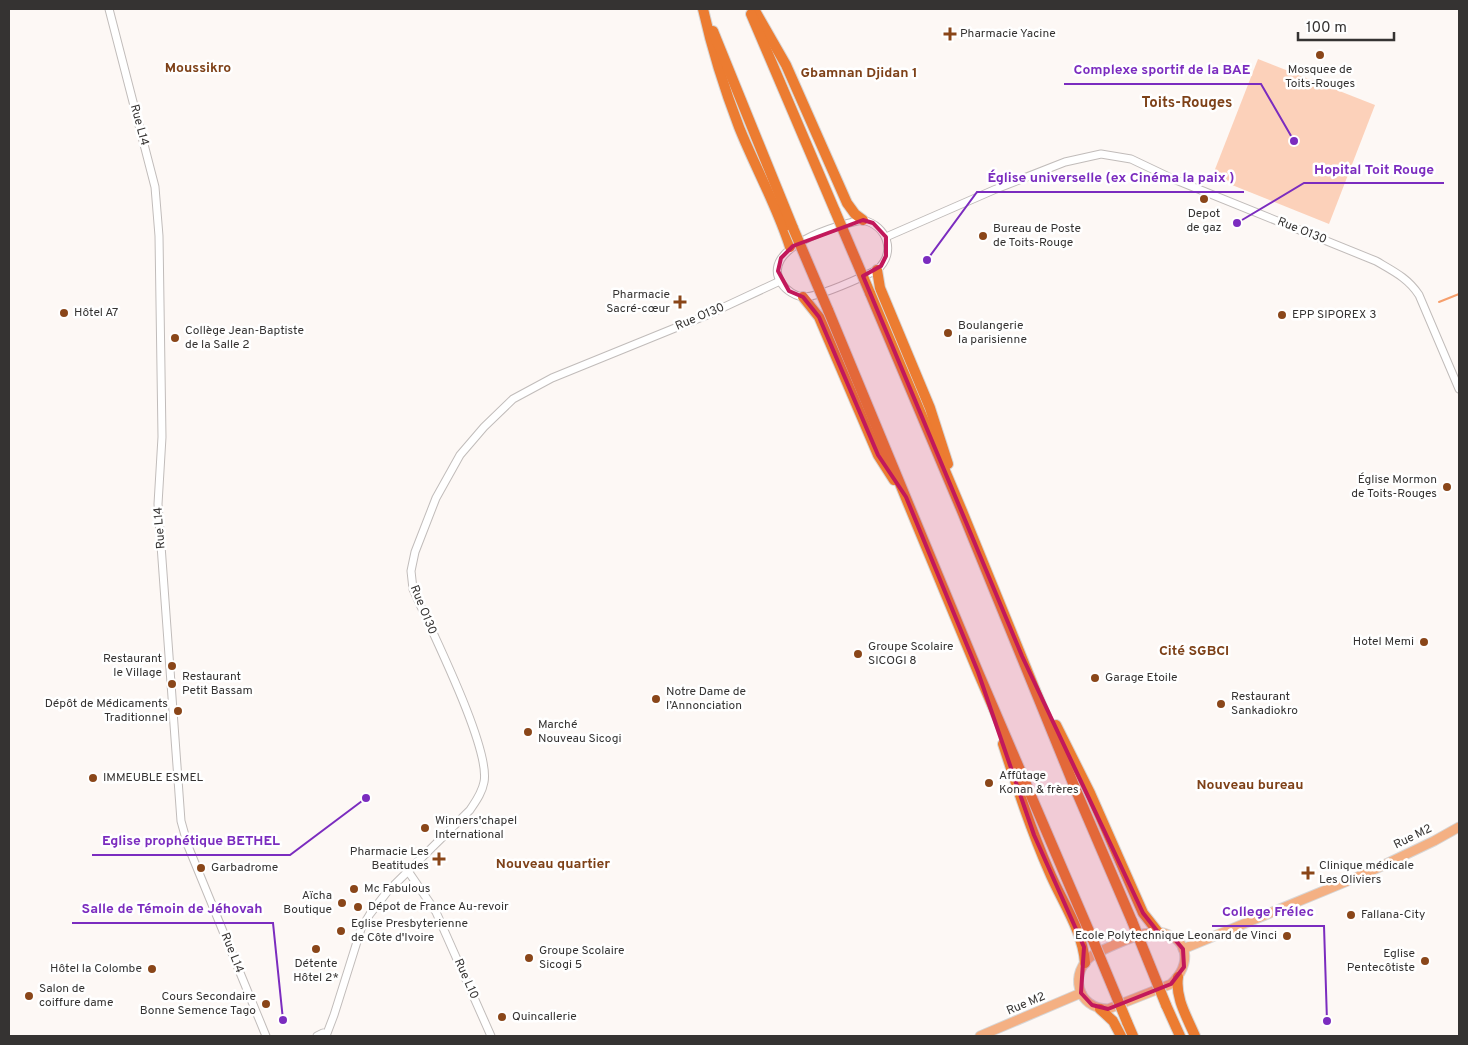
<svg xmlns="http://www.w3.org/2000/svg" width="1468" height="1045" viewBox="0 0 1468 1045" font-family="Overpass,sans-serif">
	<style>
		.green { fill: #fcd1ba }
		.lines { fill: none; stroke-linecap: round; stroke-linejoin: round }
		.stream { stroke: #f69f6c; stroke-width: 2 }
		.minor-casing { stroke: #c1bcba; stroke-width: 9 }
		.major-casing { stroke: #d7d6d6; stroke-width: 11 }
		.highway-casing { stroke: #d7d6d6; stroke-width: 12 }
		.minor { stroke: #fff; stroke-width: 7 }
		.major { stroke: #f4b083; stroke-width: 9 }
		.highway { stroke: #ec7c31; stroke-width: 10 }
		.highway-bridge-casing { stroke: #d7d6d6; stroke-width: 12; stroke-linecap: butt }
		.highway-bridge { stroke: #ec7c31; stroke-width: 10 }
		.marked { fill: #c2185b; fill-opacity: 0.2; stroke: #c2185b; stroke-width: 4; stroke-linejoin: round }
		.poi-dot { fill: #8a4619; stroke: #fff; stroke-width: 2 }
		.labels { text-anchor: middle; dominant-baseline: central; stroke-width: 5; stroke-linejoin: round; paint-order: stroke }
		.poi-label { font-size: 12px; fill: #353332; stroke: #fff; text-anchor: start }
		.street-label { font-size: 12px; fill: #353332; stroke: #fff }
		.neighbourhood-label { font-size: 14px; font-weight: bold; fill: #7e4118; stroke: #fff }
		.quarter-label { font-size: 15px; font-weight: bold; fill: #7e4118; stroke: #fff }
		.leader { fill: none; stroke: #7b2cbf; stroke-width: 2 }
		.callout-dot { fill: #7b2cbf; stroke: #fff; stroke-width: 2 }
		.callout-label { font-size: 14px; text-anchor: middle; font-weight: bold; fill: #7b2cbf; stroke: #fff; stroke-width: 5; stroke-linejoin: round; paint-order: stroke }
	</style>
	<rect width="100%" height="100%" fill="#fdf8f5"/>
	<polygon class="green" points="1258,59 1375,105 1329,224 1212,177"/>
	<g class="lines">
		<polyline class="stream" points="1439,302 1459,294"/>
		<defs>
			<g id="minor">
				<polyline points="109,9 155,187 159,236 162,437 158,504 181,821 188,846 266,1036"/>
				<path d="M863 220C887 226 897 252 877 270 860 278 822 296 805 297 796 297 786 290 782 284 757 248 839 224 863 220Z"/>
				<path d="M886 237 996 189 1065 162 1101 154 1131 159 1171 178 1376 261C1393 271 1408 278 1419 295L1459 389"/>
				<polyline points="408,871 436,912 491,1036"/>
				<polyline points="317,1036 323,1033"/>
				<path d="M326 1036 334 1015 361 929 370 914 387 892 470 810C476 801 482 793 484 782 491 748 429 626 413 589L411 571 415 552 436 498 460 455 484 427 513 399 552 378 707 315 780 281"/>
			</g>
			<g id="major">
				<path d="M1158 932C1190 937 1192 964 1171 984L1108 1009C1077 1009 1068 972 1093 955 1102 950 1133 936 1143 934 1148 933 1153 933 1158 932Z"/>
				<polyline points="1183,949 1367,873 1434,841 1459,827"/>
				<polyline points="980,1036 1081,993"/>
			</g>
			<g id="highway">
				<path d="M703 9C712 49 724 88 739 127 755 167 777 206 790 247"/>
				<polyline points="754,9 786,65 847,203 855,214 863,220"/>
				<polyline points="751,14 835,211"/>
				<polyline points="713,31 793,228"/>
				<polyline points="877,270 880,288 930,408 948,464"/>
				<polyline points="870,293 962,511 1075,788 1132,921"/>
				<polyline points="803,297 819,317 878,455 894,480"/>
				<polyline points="828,310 978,672 1092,938"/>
				<polyline points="1056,725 1090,793 1143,913 1158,932"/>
				<path d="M1003 744C1017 787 1031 830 1049 871 1061 900 1083 931 1085 963"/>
				<path d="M1178 977C1175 998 1187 1017 1195 1036"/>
				<polyline points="1166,1005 1180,1036"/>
				<polyline points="1100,1009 1113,1021 1121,1036"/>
				<polyline points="1127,1022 1133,1036"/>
			</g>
		</defs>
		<use href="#minor" class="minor-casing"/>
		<use href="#major" class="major-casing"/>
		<use href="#highway" class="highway-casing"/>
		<use href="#minor" class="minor"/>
		<use href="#major" class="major"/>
		<use href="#highway" class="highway"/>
		<defs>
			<g id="highway-bridge">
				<polyline points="835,211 870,293"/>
				<polyline points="793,228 828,310"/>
				<polyline points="1132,921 1166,1005"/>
				<polyline points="1092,938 1127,1022"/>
			</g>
		</defs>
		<use href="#highway-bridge" class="highway-bridge-casing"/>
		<use href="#highway-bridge" class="highway-bridge"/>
	</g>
	<path class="marked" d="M863 220 873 223 886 237V256L881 266 863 276 1022 656 1143 913 1158 932 1171 935 1183 949 1184 967 1171 984 1108 1009 1092 1005 1081 993 1084 947 1034 835 978 672 906 497 878 455 819 317 803 297 789 291 778 271 781 258 793 246Z"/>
	<g class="poi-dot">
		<path d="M947.5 26.5h5v5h5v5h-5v5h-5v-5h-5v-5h5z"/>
		<circle cx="1320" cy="55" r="5"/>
		<circle cx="1204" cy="199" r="5"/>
		<circle cx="983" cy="236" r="5"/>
		<path d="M677.5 294.5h5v5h5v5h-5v5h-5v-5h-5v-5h5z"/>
		<circle cx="64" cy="313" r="5"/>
		<circle cx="1282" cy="315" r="5"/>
		<circle cx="948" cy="333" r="5"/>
		<circle cx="175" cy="338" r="5"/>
		<circle cx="1447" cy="487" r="5"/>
		<circle cx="1424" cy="642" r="5"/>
		<circle cx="858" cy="654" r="5"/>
		<circle cx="172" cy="666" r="5"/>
		<circle cx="1095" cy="678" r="5"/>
		<circle cx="172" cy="684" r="5"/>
		<circle cx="656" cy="699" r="5"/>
		<circle cx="1221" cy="704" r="5"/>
		<circle cx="178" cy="711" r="5"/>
		<circle cx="528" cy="732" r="5"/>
		<circle cx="93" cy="778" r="5"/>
		<circle cx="989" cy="783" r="5"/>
		<circle cx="425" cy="828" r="5"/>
		<path d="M436.5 851.5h5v5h5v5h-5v5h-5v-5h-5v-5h5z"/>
		<circle cx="201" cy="868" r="5"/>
		<path d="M1305.5 865.5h5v5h5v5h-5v5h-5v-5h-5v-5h5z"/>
		<circle cx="354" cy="889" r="5"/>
		<circle cx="342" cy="903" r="5"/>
		<circle cx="358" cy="907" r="5"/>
		<circle cx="1351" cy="915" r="5"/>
		<circle cx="341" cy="931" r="5"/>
		<circle cx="1287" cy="936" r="5"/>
		<circle cx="316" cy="949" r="5"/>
		<circle cx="529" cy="958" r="5"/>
		<circle cx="1425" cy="961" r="5"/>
		<circle cx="152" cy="969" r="5"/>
		<circle cx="29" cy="996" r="5"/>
		<circle cx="266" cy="1004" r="5"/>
		<circle cx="502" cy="1017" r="5"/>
	</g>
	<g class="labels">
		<g class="poi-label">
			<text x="960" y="34">Pharmacie Yacine</text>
			<text x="1320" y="70" text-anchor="middle">Mosquee de<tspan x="1320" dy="14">Toits-Rouges</tspan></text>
			<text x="1204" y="214" text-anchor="middle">Depot<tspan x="1204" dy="14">de gaz</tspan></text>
			<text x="993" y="229">Bureau de Poste<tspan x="993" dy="14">de Toits-Rouge</tspan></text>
			<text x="670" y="295" text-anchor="end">Pharmacie<tspan x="670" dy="14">Sacré-cœur</tspan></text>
			<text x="74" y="313">Hôtel A7</text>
			<text x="1292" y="315">EPP SIPOREX 3</text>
			<text x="958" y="326">Boulangerie<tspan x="958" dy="14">la parisienne</tspan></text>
			<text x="185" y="331">Collège Jean-Baptiste<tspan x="185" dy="14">de la Salle 2</tspan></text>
			<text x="1437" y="480" text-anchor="end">Église Mormon<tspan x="1437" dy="14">de Toits-Rouges</tspan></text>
			<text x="1414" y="642" text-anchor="end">Hotel Memi</text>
			<text x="868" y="647">Groupe Scolaire<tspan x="868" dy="14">SICOGI 8</tspan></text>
			<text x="162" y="659" text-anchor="end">Restaurant<tspan x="162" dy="14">le Village</tspan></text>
			<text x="182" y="677">Restaurant<tspan x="182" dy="14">Petit Bassam</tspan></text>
			<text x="1105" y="678">Garage Etoile</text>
			<text x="666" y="692">Notre Dame de<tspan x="666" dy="14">l’Annonciation</tspan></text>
			<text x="1231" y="697">Restaurant<tspan x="1231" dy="14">Sankadiokro</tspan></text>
			<text x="168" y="704" text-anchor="end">Dépôt de Médicaments<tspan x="168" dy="14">Traditionnel</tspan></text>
			<text x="538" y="725">Marché<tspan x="538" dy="14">Nouveau Sicogi</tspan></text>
			<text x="999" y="776">Affûtage<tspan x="999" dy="14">Konan &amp; frères</tspan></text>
			<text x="103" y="778">IMMEUBLE ESMEL</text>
			<text x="435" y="821">Winners'chapel<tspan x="435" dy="14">International</tspan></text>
			<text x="429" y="852" text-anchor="end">Pharmacie Les<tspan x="429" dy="14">Beatitudes</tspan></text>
			<text x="1319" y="866">Clinique médicale<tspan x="1319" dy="14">Les Oliviers</tspan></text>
			<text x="211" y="868">Garbadrome</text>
			<text x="364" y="889">Mc Fabulous</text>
			<text x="332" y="896" text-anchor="end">Aïcha<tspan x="332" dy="14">Boutique</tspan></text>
			<text x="368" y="907">Dépot de France Au-revoir</text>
			<text x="1361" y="915">Fallana-City</text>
			<text x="351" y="924">Eglise Presbyterienne<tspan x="351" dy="14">de Côte d'Ivoire</tspan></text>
			<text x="1277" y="936" text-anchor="end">Ecole Polytechnique Leonard de Vinci</text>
			<text x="539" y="951">Groupe Scolaire<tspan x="539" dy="14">Sicogi 5</tspan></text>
			<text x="1415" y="954" text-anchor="end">Eglise<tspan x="1415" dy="14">Pentecôtiste</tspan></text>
			<text x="316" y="964" text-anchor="middle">Détente<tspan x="316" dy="14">Hôtel 2*</tspan></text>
			<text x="142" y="969" text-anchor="end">Hôtel la Colombe</text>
			<text x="39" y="989">Salon de<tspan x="39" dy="14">coiffure dame</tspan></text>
			<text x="256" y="997" text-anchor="end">Cours Secondaire<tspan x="256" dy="14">Bonne Semence Tago</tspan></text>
			<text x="512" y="1017">Quincallerie</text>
		</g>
		<g class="street-label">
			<text transform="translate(139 125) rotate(75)">Rue L14</text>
			<text transform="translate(1302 231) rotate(22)">Rue O130</text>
			<text transform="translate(700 317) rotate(-23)">Rue O130</text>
			<text transform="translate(160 528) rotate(-94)">Rue L14</text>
			<text transform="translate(423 610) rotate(68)">Rue O130</text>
			<text transform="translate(1413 837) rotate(-26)">Rue M2</text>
			<text transform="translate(232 953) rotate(68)">Rue L14</text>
			<text transform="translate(466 979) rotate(66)">Rue L10</text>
			<text transform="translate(1026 1004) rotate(-23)">Rue M2</text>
		</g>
		<g class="neighbourhood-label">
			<text x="198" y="68">Moussikro</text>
			<text x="859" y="73">Gbamnan Djidan 1</text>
			<text x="1194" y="651">Cité SGBCI</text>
			<text x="1250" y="785">Nouveau bureau</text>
			<text x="553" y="864">Nouveau quartier</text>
		</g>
		<g class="quarter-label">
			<text x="1187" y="103">Toits-Rouges</text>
		</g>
	</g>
	<path class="leader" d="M1294 141L1261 84H1064M1237 223L1304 183H1444M927 260L977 192H1244M366 798L290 855H92M283 1020L273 923H72M1327 1021L1324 926H1212"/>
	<g class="callout-dot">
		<circle cx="1294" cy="141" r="5"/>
		<circle cx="1237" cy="223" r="5"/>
		<circle cx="927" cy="260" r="5"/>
		<circle cx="366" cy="798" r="5"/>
		<circle cx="283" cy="1020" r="5"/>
		<circle cx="1327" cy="1021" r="5"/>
	</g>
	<g class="callout-label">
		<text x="1162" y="74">Complexe sportif de la BAE</text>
		<text x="1374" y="174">Hopital Toit Rouge</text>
		<text x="1111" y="182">Église universelle (ex Cinéma la paix )</text>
		<text x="191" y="845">Eglise prophétique BETHEL</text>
		<text x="172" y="913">Salle de Témoin de Jéhovah</text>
		<text x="1268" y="916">College Frélec</text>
	</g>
	<rect width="1468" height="1045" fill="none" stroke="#353332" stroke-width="20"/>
	<path d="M1298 32v8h96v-8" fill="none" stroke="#353332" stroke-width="2.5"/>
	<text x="1306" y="32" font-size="15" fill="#353332" stroke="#ffffff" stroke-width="4" paint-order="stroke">100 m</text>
</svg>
